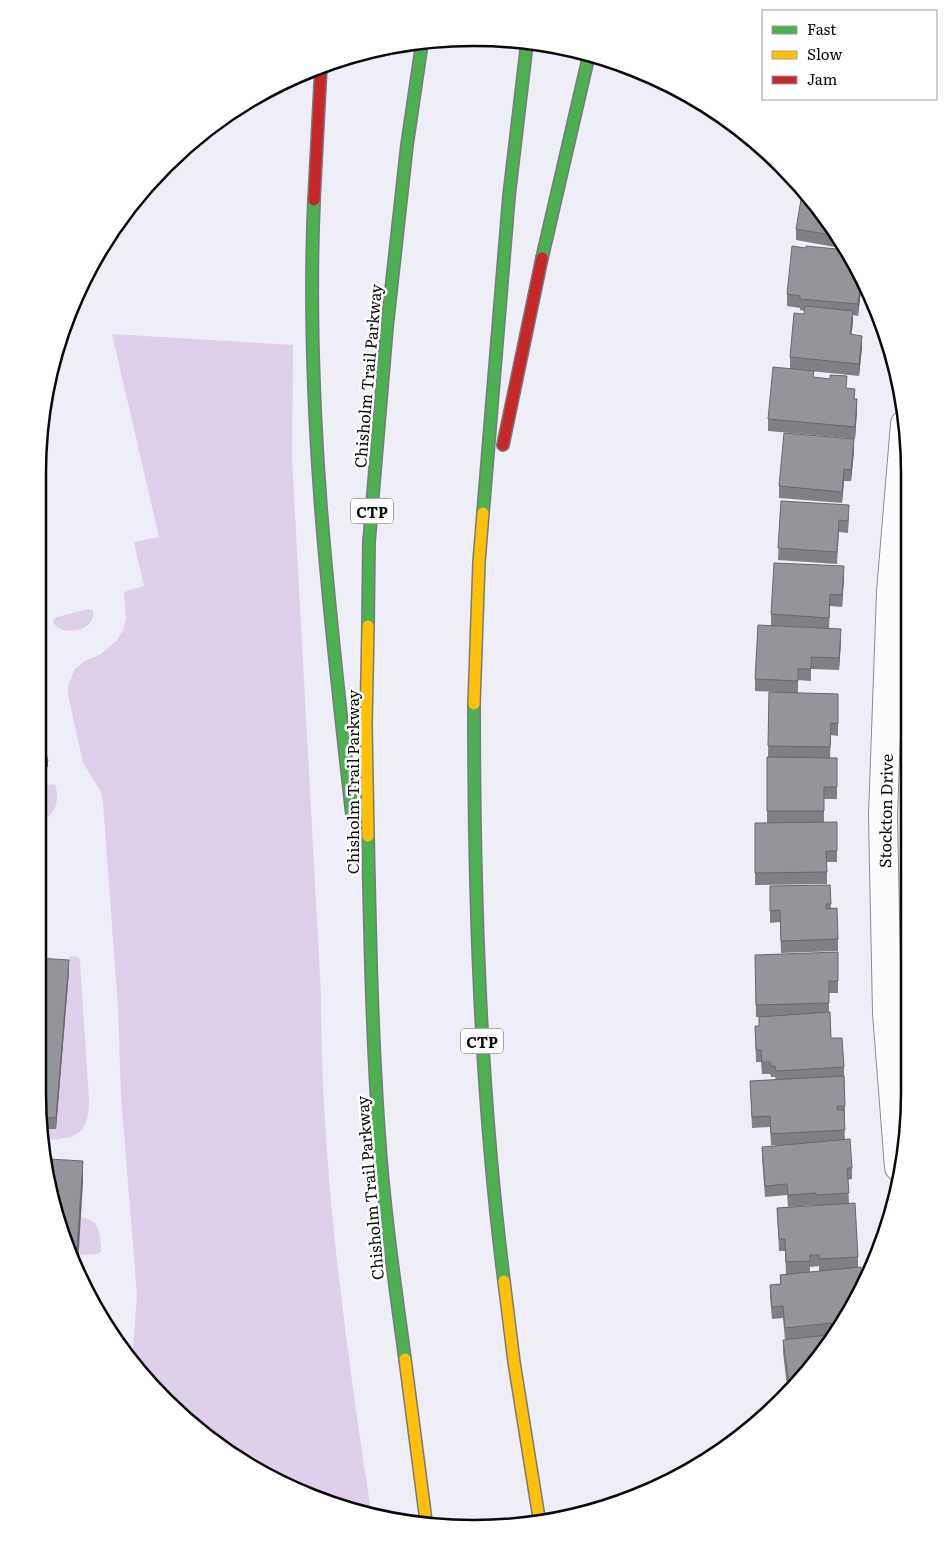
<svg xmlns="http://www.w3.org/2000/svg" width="947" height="1566" viewBox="0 0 947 1566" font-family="Literata,serif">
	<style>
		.green { fill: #ded0eb }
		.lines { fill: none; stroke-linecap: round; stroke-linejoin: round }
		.street-casing { stroke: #8c8d91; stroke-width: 30 }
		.fast-casing { stroke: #7a7a7e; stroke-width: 14 }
		.slow-casing { stroke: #7a7a7e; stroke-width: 14 }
		.jam-casing { stroke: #7a7a7e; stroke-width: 14 }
		.street { stroke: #fcfcfe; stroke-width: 28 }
		.fast { stroke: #4caf50; stroke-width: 11 }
		.slow { stroke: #ffc107; stroke-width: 11 }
		.jam { stroke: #c62828; stroke-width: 11 }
		.wall { fill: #7f8084; fill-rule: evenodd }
		.shaded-wall { fill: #68686c }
		.building { fill: #94959a; stroke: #68686c }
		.labels { text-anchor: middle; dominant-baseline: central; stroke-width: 5; stroke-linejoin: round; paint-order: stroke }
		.shield { fill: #fff; stroke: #545454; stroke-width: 1 }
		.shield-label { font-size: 15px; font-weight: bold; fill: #0a0a0a }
		.street-label { font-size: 16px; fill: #0a0a0a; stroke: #fff }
		.rim { fill: none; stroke: #0a0a0a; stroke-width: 2.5 }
	</style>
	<rect width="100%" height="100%" fill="#edeef8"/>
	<g class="green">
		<path d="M112 334 293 345 292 459 321 994C321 1168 345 1340 371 1512L334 1505 208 1439 132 1362 137 1295 121 1096 118 1008 103 802 100 790 83 763 68 694V685L75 669 85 661 101 654 117 640 123 630 126 619 124 593 127 591 144 586 134 542 159 537Z"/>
		<path d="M88 609 93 611C97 631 61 638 53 622L54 618Z"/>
		<path d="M55 784C60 800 56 818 38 821V795L44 793 43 786Z"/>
		<path d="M75 956 79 958 80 961 89 1100C88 1134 78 1139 45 1140L43 1129 69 971V957Z"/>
		<path d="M81 1217C101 1221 99 1231 101 1248V1251L98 1254 78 1255Z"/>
	</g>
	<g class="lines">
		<defs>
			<polyline id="street" points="899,1167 887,1013 883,816 891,592 905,424"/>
			<g id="fast">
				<path d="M314 200C305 406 329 610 352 815"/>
				<polyline points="542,258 589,55"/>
				<polyline points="483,513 509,196 527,43"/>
				<polyline points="368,626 369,542 387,327 407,145 422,43"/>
				<path d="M474 704C474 897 480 1090 504 1281"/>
				<path d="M368 836C370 935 372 1035 379 1134 384 1210 395 1285 405 1359"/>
			</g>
			<g id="slow">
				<polyline points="368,626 366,725 368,836"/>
				<polyline points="474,704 479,562 483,513"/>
				<polyline points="504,1281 514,1362 539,1518"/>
				<polyline points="405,1359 426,1521"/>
			</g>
			<g id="jam">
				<polyline points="314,200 321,66"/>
				<polyline points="503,445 542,258"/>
			</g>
		</defs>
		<use href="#street" class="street-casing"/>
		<use href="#fast" class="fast-casing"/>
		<use href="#slow" class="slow-casing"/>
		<use href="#jam" class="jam-casing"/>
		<use href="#street" class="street"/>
		<use href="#fast" class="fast"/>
		<use href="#slow" class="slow"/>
		<use href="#jam" class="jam"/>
	</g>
	<g class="wall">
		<polygon points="803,188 846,249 796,240 796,229"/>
		<polygon points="851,256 862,281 858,316 853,315 851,334 862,347 859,376 790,369 790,357 804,314 804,311 800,310 800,308 787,306 787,294"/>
		<polygon points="814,377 847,389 855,399 857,410 855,439 854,439 854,451 851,481 844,481 842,503 779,498 779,486 847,438 768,431 768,419"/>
		<polygon points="781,501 849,517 848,533 839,532 837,564 778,560"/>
		<polygon points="844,578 842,607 830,606 829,629 841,641 839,670 811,669 811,681 798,680 798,693 838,694 838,736 831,735 830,758 837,758 837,799 824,799 824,823 767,823 767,757 768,757 769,692 797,693 755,691 755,679 771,626 771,614"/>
		<polygon points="837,822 837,862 827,862 827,884 755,885 755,823"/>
		<polygon points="830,885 831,908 838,939 838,951 781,953 780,922 770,923 770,886"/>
		<path d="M838 952V993H829V1012L831 1038 844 1067 845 1106V1118H844L845 1140 852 1168V1179L848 1180 849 1204 858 1257V1267L862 1282 836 1335 787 1387 783 1352V1340L806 1338 785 1340 783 1318 772 1319 770 1297V1285L780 1284V1275L786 1274 785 1251H779L777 1208 816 1206V1205L788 1207 787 1195 765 1197 762 1158V1147L785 1145H771L770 1127 752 1128 750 1081 776 1080 775 1077H771L770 1074H762L761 1062H756L755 1026H759V1017H756L755 955ZM819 1266V1271L810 1272V1267Z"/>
		<polygon points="69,971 56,1129 43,1129 38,1092"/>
	</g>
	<g class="shaded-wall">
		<polygon points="861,279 862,281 858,316 858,304"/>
		<polygon points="853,311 853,323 850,346 850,334"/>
		<polygon points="862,336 862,347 859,376 859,364"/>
		<polygon points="857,399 857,410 855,439 855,427"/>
		<polygon points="854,439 854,451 851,481 851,470"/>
		<polygon points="844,469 844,481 842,503 842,492"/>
		<polygon points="844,566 844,578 842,607 842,595"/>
		<polygon points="841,629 841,641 839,670 839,658"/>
		<polygon points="48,761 48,767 38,769 38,763"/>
		<polygon points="69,960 69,971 56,1129 56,1118"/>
		<polygon points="83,1161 83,1183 78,1264 76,1262"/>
	</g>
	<g class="building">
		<polygon points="803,188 837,236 796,229"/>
		<polygon points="792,246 806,248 806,246 847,250 851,256 861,279 858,304 800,299 800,296 787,294"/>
		<polygon points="805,306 853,311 850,334 862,336 859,364 790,357 794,313 804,314"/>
		<polygon points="773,367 814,371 813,377 830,379 830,375 847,376 846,388 855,389 854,399 857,399 855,427 768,419"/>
		<polygon points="784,433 854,439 851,470 844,469 842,492 779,486"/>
		<polygon points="781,501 849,505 848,521 839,520 837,552 778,548"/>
		<polygon points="774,563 844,566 842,595 830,594 829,618 771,614"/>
		<polygon points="758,625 841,629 839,658 811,657 811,669 798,669 798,681 755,679"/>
		<polygon points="769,692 838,694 838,724 831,723 830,747 768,746"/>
		<polygon points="38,719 48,761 38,763"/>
		<polygon points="767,757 837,758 837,787 824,787 824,811 767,811"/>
		<polygon points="837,822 837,851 826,851 827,872 755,873 755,823"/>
		<polygon points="830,885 831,904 826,904 826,909 837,908 838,939 781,941 780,910 770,911 770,886"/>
		<polygon points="838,952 838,981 829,981 829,1003 756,1005 755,955"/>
		<polygon points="38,958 69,960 56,1118 42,1117 38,1092"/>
		<polygon points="830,1012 831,1038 842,1038 844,1067 776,1071 775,1066 771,1066 770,1062 762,1062 761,1050 756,1050 755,1026 759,1026 759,1017"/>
		<polygon points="844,1076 845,1106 837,1106 837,1110 844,1110 845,1130 771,1134 770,1116 752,1117 750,1081"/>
		<polygon points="850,1139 852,1168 847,1168 849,1193 816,1195 816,1193 788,1195 787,1184 765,1186 762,1147"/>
		<polygon points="48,1159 83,1161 76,1262 61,1232"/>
		<polygon points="855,1203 858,1257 819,1259 819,1255 810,1255 810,1261 786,1262 785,1239 779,1239 777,1208"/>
		<polygon points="861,1267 862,1282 859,1288 855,1289 855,1296 842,1322 785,1328 783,1306 772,1307 770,1285 781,1284 780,1275"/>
		<polygon points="836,1334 836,1335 789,1385 783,1340"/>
	</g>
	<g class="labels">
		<g class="shield">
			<rect x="351" y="498.5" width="42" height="25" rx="4"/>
			<rect x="461" y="1028.5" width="42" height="25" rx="4"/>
		</g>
		<g class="shield-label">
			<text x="372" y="511">CTP</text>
			<text x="482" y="1041">CTP</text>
		</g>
		<g class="street-label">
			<text transform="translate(367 376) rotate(-85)">Chisholm Trail Parkway</text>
			<text transform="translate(352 782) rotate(-90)">Chisholm Trail Parkway</text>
			<text transform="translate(885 811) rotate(-89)">Stockton Drive</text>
			<text transform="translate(369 1188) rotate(-95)">Chisholm Trail Parkway</text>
		</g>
	</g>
	<path d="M0 0H947V1566H0ZM473 46H474A427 427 0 0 1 901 473V1093A427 427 0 0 1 474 1520H473A427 427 0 0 1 46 1093V473A427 427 0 0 1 473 46Z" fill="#fff" fill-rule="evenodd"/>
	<path class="rim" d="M473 46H474A427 427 0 0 1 901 473V1093A427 427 0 0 1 474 1520H473A427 427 0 0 1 46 1093V473A427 427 0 0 1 473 46Z"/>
	<rect x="762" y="10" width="175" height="90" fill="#ffffff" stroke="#9d9d9d"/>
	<rect x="772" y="26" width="25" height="8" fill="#4caf50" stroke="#9d9d9d"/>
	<text x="807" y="35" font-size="15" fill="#0a0a0a">Fast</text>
	<rect x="772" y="51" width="25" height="8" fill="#ffc107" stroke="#9d9d9d"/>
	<text x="807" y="60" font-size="15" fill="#0a0a0a">Slow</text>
	<rect x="772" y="76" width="25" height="8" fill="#c62828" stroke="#9d9d9d"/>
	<text x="807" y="85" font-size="15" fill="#0a0a0a">Jam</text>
</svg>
